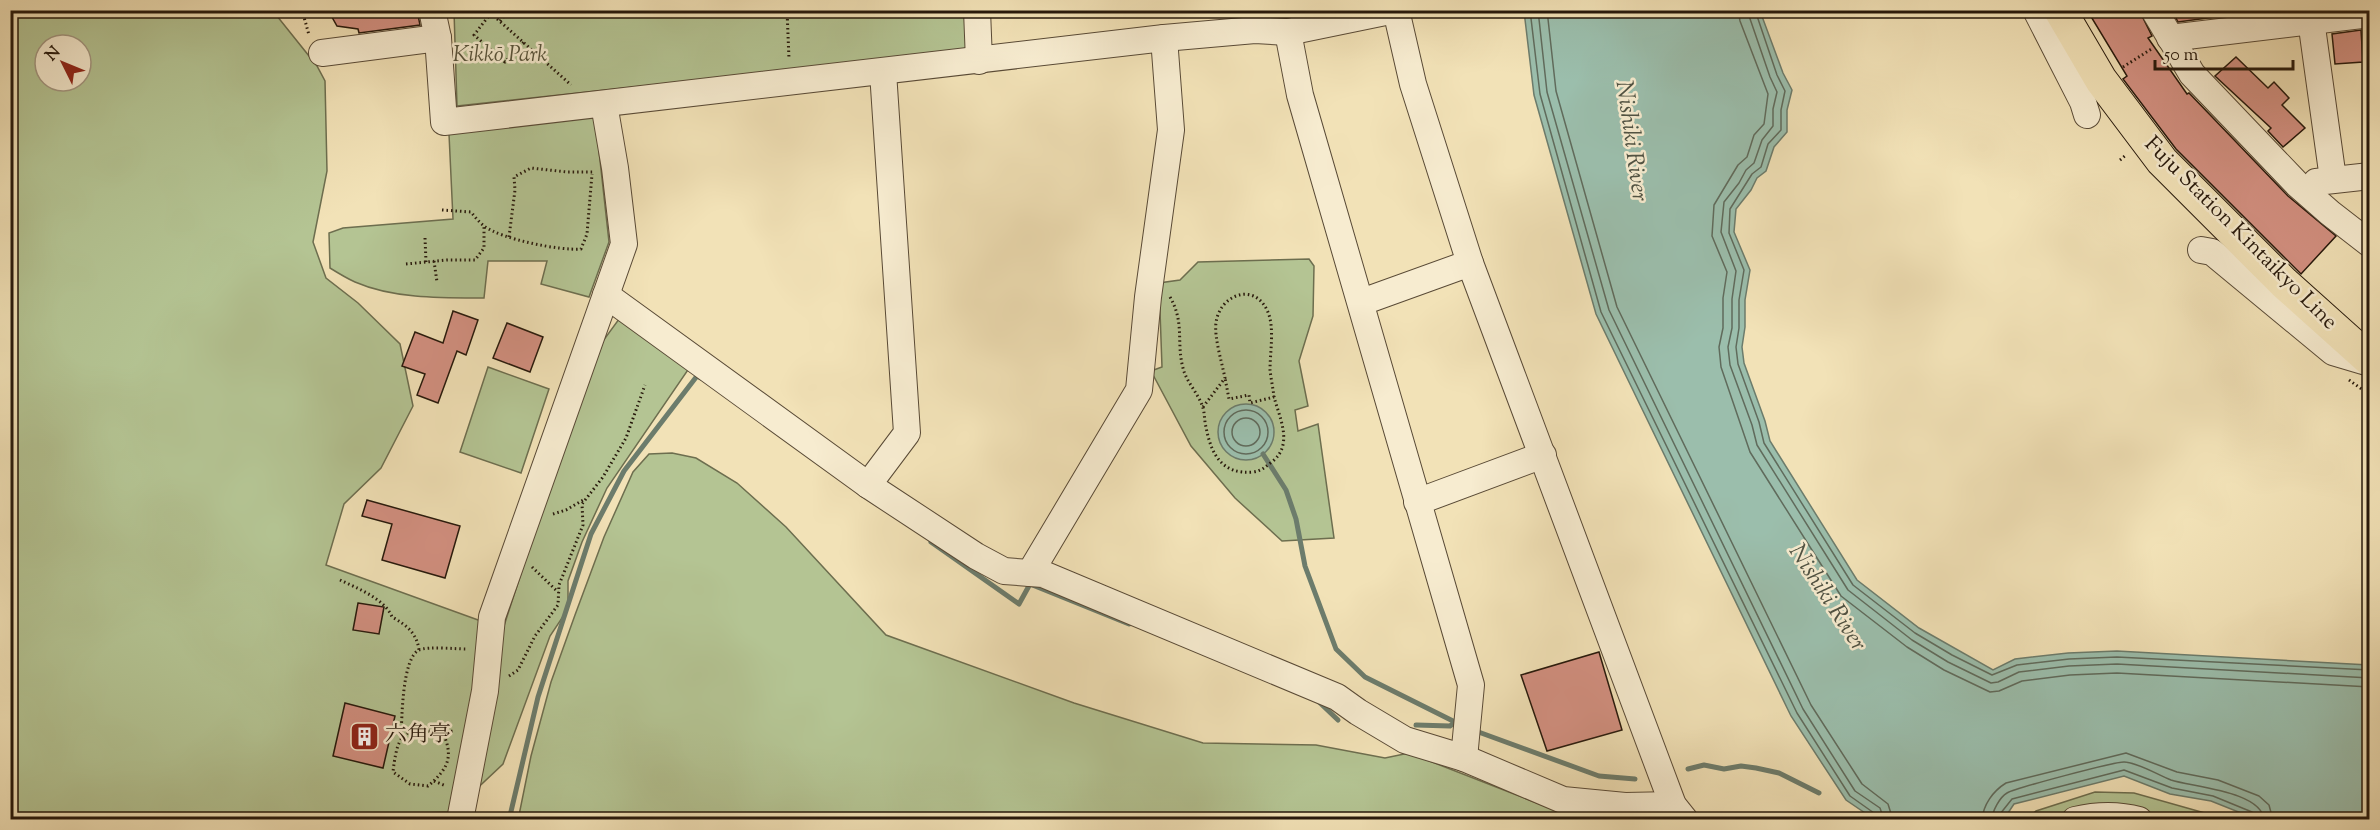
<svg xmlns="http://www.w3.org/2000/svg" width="2380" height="830" viewBox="0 0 2380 830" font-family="'Sorts Mill Goudy','Noto Serif JP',serif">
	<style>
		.green { fill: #b4c493; stroke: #6d6e4f; stroke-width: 1.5; fill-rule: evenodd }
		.water { fill: #9bbeac; stroke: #6c7c6c; stroke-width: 1.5 }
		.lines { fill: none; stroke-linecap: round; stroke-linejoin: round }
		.shore { stroke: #606b5c; stroke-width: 1.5 }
		.stream { stroke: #6c7c6c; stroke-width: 5 }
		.building { fill: #d39081; stroke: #26180b; stroke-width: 1.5 }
		.minor-casing { stroke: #594a36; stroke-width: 28 }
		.major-casing { stroke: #26180b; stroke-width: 34 }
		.path { stroke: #26180b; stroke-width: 3; stroke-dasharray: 1.5 3; stroke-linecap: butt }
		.minor { stroke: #f7ecd0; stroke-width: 26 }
		.major { stroke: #f2e2b7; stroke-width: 32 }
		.labels { text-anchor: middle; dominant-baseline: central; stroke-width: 5; stroke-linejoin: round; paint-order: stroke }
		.park-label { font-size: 22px; font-style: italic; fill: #58543b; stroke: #f7ecd0 }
		.street-label { font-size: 22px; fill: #26180b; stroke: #f7ecd0 }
		.poi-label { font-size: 22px; fill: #26180b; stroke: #f7ecd0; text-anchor: start }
		.water-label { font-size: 24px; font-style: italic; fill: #4f5243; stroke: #f7ecd0 }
	</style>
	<rect width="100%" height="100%" fill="#f2e2b7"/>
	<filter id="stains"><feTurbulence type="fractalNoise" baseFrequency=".00333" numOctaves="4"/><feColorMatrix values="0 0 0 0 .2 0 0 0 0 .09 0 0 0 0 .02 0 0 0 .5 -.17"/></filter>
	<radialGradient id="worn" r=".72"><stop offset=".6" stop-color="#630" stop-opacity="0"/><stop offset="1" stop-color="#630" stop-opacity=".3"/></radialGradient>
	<g class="green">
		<path d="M10 11H273L317 66 325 81 327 171 313 242 326 278 358 303 400 344 413 406 381 468 344 504 326 565 503 629 552 478 600 345 622 315 692 364 607 488 582 542 568 581V609L550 636 503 764 452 812 310 816 309 820 11 819ZM45 45H81V81H45Z"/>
		<polygon points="454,11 966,11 968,51 457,106"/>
		<path d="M595 115 609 242 589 297 541 284 547 261H488L484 298C443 298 394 299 355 282 346 278 338 273 330 268L329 233 343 228 453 219 449 134Z"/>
		<polygon points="1309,259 1314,266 1313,316 1299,361 1308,406 1295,410 1298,431 1318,424 1334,538 1282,541 1235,498 1191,446 1151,371 1162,367 1159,283 1180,280 1198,262"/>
		<polygon points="488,367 549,389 521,473 460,452"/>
		<polygon points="672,453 696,458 737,483 786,527 886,635 1074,703 1203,743 1316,745 1385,758 1409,753 1550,808 1611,813 1624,819 518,820 531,756 551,682 575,615 604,537 633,472 649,454"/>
		<polygon points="2095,792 2134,793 2226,819 2026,820 2036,811"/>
	</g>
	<g class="water">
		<polygon points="1524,11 1760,11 1783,73 1792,90 1787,110 1787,132 1774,147 1766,171 1757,178 1751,190 1736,209 1734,232 1750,270 1745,300 1745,327 1742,347 1744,363 1765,421 1770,441 1857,580 1919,628 1993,670 2015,659 2068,653 2117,651 2369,665 2369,819 2256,819 2211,801 2170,794 2124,776 2014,804 2004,819 1874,819 1846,800 1791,716 1596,314 1534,95"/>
		<circle cx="1246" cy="432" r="28"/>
	</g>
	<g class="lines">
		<g class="shore">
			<polyline points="1530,10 1540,94 1601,312 1797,713 1850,796 1874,813 1876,820"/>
			<polyline points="1538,10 1547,92 1609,310 1803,709 1855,791 1880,808 1884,820"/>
			<polyline points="1547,10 1556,91 1617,307 1811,705 1862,784 1888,804 1893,820"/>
			<polyline points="1738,10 1740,21 1768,94 1764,124 1754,135 1747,157 1738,165 1714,205 1712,236 1727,272 1723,298 1723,328 1719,347 1721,367 1750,452 1841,596 1907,647 1944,670 1990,692 1999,691 2022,681 2070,675 2117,673 2370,687"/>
			<polyline points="1747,10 1770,77 1777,92 1773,109 1773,126 1762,140 1754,163 1746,170 1739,183 1724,202 1721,232 1736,271 1732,299 1732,328 1728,347 1730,365 1752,425 1757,445 1848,590 1912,640 1948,662 1991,683 1998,682 2019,672 2069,666 2117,664 2370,678"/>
			<polyline points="1755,10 1777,75 1785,91 1781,110 1781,130 1768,144 1761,167 1752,174 1730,209 1729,233 1744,270 1739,300 1739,328 1736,347 1738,364 1759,422 1764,443 1853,585 1915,633 1952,655 1992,675 2017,665 2069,659 2117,657 2370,670"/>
			<circle cx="1246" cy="432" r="22"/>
			<circle cx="1246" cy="432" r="14"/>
			<path d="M1982 820C1983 805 1993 791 2006 783L2126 753 2177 772 2218 780 2259 796 2269 805 2273 820"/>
			<path d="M1992 820C1992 811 2000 797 2007 793 2016 788 2113 762 2124 762 2137 762 2158 775 2171 780 2192 787 2262 791 2264 820"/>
			<polyline points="1999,820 2000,814 2012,799 2124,770 2172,788 2213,796 2252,812 2256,820"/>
		</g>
		<g class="stream">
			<polyline points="1263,454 1286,490 1296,519 1305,566 1336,649 1365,677 1459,724"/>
			<polyline points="931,542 1019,604 1030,584 1129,624"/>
			<polyline points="1318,701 1338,720"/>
			<polyline points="1416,725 1450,726 1455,722"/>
			<polyline points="1473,730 1599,776 1635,779"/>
			<polyline points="1688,769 1704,765 1724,769 1741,766 1756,768 1779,773 1819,793"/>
			<polyline points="509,820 538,697 591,534 624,471 697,376 701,378"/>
		</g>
	</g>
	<g class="building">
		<polygon points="328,10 417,10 420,25 359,33 358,29 337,26"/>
		<polygon points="2087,10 2139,10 2152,36 2148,38 2187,94 2189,93 2288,196 2336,236 2301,274 2176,149 2123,79 2127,76"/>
		<polygon points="2172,10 2222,10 2222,16 2178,22"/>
		<polygon points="2361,30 2363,62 2335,64 2332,34"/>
		<polygon points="2236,57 2268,88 2274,82 2289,98 2282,105 2305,128 2283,147 2268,131 2271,128 2215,76"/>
		<polygon points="453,311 478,320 466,355 457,351 438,403 417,395 425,374 402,366 415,332 443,343"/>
		<polygon points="507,323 543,337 530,372 493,358"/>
		<polygon points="367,500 460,526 445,578 382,560 392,524 362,516"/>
		<polygon points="358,603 384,607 379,634 353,630"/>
		<polygon points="1599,652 1622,730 1547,751 1521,675"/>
		<polygon points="345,703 395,716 383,768 333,756"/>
	</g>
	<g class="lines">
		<defs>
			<g id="minor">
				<polyline points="432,10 438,38 444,122 1164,38 1255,30 1288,32 1395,10"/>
				<polyline points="977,10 979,61"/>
				<polyline points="1396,10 1413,84 1470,263 1673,805 1685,820"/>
				<polyline points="2036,10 2083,102 2087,115"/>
				<polyline points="2154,10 2192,74 2298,185 2330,213 2370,244"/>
				<polyline points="2311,20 2333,179"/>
				<polyline points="1288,32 1300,95 1471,685 1464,758"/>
				<polyline points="2170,38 2370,14"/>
				<polyline points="322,53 438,38"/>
				<polyline points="2316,182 2370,176"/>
				<polyline points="2201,250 2212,252 2333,352 2370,363"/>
				<polyline points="606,295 868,485 976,556 1004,571 1030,573 1139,390 1148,297 1171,130 1164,38"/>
				<polyline points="1362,302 1470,263"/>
				<polyline points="868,485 907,433 883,72"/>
				<polyline points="1417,502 1543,455"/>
				<polyline points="1030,573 1043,574 1337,697 1358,712 1405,740 1464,758 1563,800 1625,806 1673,805"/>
				<polyline points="460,820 485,691 492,617 624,244 615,168 604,104"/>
				<path d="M2075 820C2096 815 2117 814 2139 820"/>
			</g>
			<polyline id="major" points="2060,10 2101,80 2162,161 2284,283 2370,360"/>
		</defs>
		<use href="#minor" class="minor-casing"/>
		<use href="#major" class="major-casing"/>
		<g class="path">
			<polyline points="302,10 309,35"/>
			<polyline points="487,10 571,85"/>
			<polyline points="787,10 789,59"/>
			<polyline points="491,13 474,35 505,62 524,42"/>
			<polyline points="500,21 509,10"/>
			<polyline points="2123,67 2153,48"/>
			<polyline points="2120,160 2126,155"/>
			<path d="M442 210 471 212C475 217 479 222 484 226 501 239 560 251 581 249L587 234 592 174"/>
			<polyline points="509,237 515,190 514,177 531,168 567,172 593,172"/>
			<polyline points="425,238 426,262"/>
			<polyline points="434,261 437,282"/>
			<polyline points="406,264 447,260 475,260 484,248 484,227"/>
			<path d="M1170 297C1185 323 1176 342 1183 368 1186 381 1197 392 1202 405 1205 412 1204 420 1206 427 1211 454 1222 475 1253 472 1262 471 1266 466 1273 461 1293 444 1280 419 1274 397L1250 403 1249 395 1229 399 1225 378"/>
			<polyline points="2349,380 2370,395"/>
			<path d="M1203 407 1225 378C1222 363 1214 337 1216 323 1219 296 1253 281 1267 310 1275 326 1270 351 1270 370 1271 379 1273 388 1274 397"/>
			<polyline points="553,514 566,510 585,499"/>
			<polyline points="532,567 558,592"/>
			<path d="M340 580C357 588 385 599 392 617 407 625 417 634 419 650"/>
			<polyline points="509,676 518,670 535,636 558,605 559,585 583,525 582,504 603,477 626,438 645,385"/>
			<path d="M442 731C454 756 449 768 428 786L410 784 393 772C399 716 413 735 455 731"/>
			<path d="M401 736C402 719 402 658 419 650 429 646 455 649 466 649"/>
			<polyline points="434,781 446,786"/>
		</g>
		<use href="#minor" class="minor"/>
		<use href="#major" class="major"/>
	</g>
	<defs>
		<symbol id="building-square" viewBox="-11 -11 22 22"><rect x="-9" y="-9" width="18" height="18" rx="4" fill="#8f2418" stroke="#f7ecd0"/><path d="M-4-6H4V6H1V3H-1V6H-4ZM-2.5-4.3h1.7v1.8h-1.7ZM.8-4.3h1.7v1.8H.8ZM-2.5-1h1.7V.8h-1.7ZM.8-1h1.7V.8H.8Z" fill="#fff"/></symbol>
	</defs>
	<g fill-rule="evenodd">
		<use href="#building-square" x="348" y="720" width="33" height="33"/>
	</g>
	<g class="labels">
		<g class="park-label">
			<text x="500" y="56">Kikkō Park</text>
		</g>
		<g class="street-label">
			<text transform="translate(2240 234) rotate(45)">Fuju Station Kintaikyo Line</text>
		</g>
		<g class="poi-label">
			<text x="385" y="736">六角亭</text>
		</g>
		<g class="water-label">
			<text transform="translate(1631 141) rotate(82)">Nishiki River</text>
			<text transform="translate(1827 598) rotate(57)">Nishiki River</text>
		</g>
	</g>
	<rect width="2380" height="830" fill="none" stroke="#f2e2b7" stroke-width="36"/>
	<rect x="12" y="12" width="2356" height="806" fill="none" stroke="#26180b" stroke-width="3"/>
	<rect x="18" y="18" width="2344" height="794" fill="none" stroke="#26180b" stroke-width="1.5"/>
	<g transform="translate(63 63) rotate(313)"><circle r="28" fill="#f7ecd0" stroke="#a39781" stroke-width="1.5"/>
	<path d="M0-4.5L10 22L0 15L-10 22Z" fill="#8f2418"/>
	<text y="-9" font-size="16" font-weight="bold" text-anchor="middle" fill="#26180b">N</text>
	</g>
	<path d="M2155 60v9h138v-9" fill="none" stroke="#26180b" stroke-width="3"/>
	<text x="2164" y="60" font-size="18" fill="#26180b" stroke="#f7ecd0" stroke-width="4.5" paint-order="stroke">50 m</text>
	<rect width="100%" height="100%" filter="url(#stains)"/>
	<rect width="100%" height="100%" fill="url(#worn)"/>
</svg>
